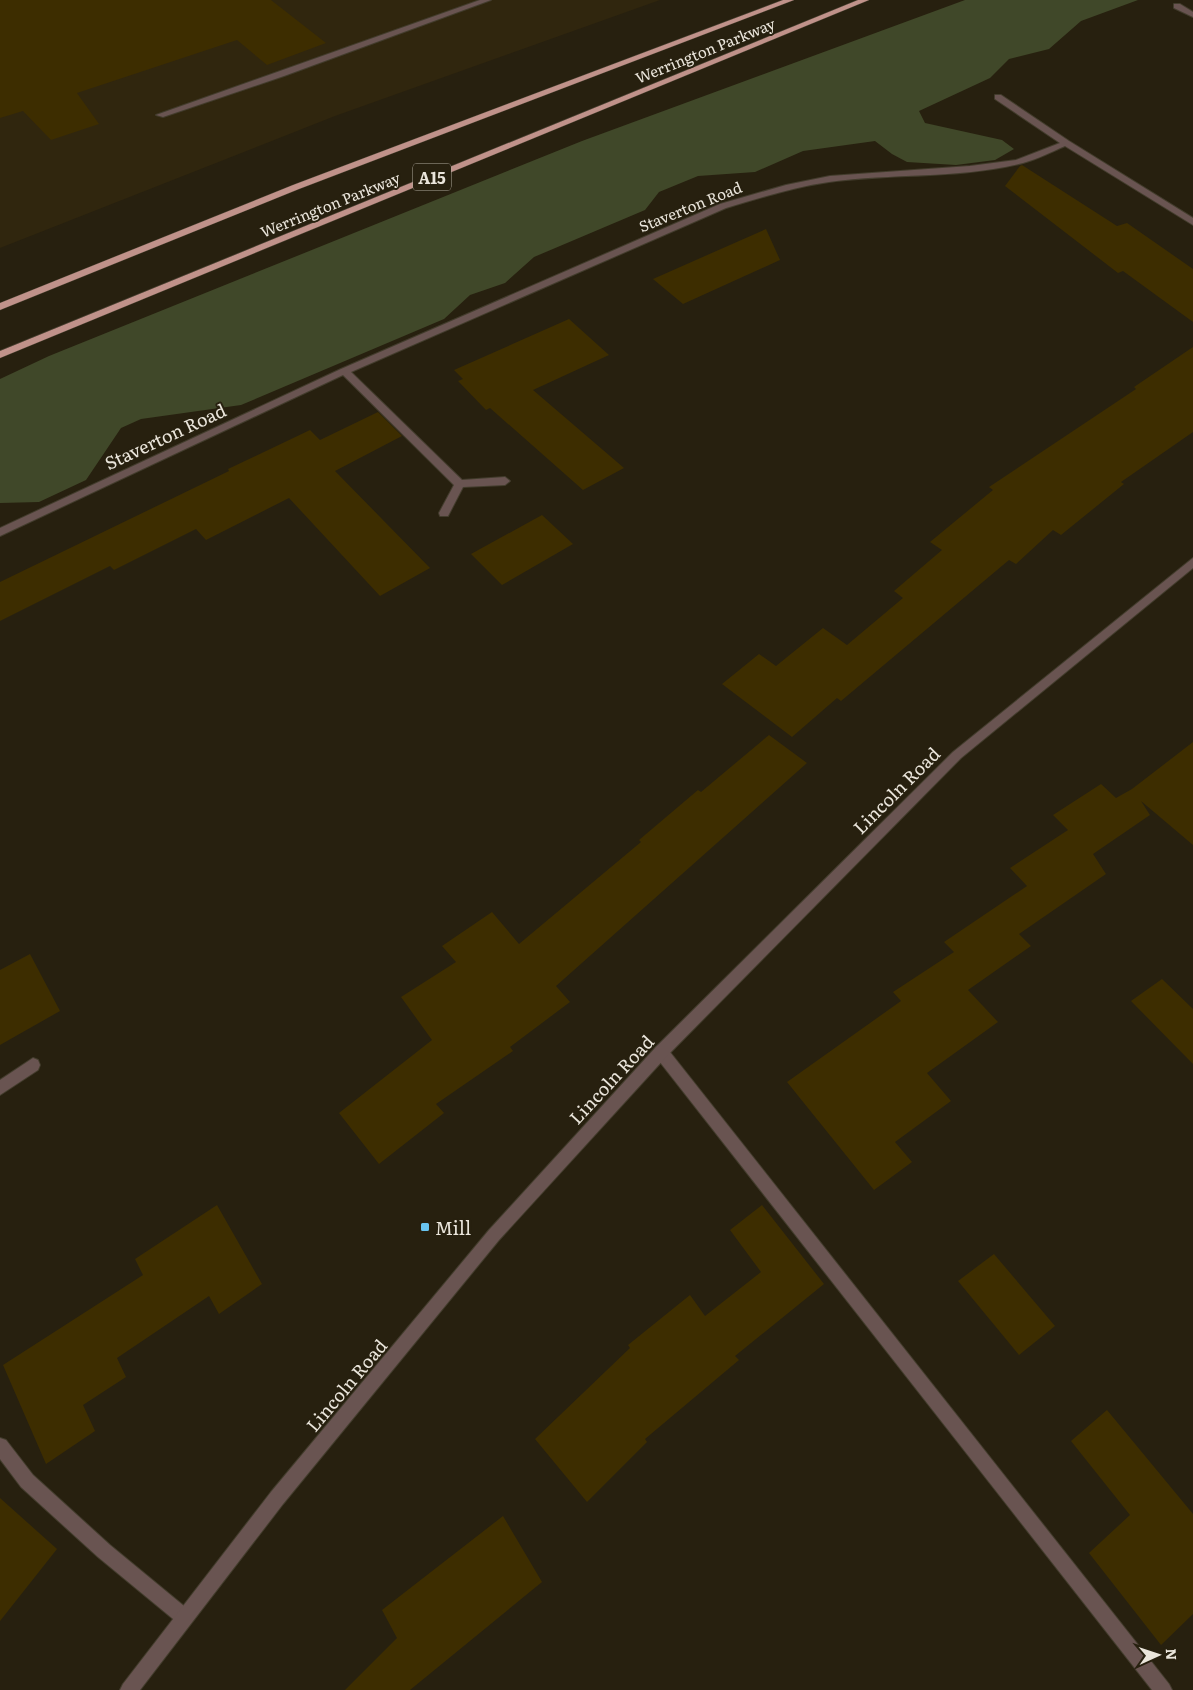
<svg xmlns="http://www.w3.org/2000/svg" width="1193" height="1690" viewBox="0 0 1193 1690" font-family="Literata,serif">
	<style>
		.built { fill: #30260e }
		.green { fill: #404829 }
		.building { fill: #3d2d00 }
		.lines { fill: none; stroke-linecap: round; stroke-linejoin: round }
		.service-casing { stroke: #423c2c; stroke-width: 2 }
		.minor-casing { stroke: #423c2c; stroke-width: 2 }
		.tertiary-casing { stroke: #423c2c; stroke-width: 2 }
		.trunk-casing { stroke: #423c2c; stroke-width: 1 }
		.service { fill: #695451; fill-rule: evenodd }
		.minor { fill: #695451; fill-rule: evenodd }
		.tertiary { fill: #695451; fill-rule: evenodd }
		.trunk { fill: #c0928a; fill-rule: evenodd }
		.poi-dot { fill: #69c4f0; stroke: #27200f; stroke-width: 2 }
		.labels { text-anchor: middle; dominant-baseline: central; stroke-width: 4; stroke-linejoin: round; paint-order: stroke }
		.far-street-label { font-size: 15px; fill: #eae5db; stroke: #27200f }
		.shield { fill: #27200f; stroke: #b0aa9e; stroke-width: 1 }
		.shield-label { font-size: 16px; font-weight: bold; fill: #eae5db }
		.street-label { font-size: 18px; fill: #eae5db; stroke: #27200f }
		.poi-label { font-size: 18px; fill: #eae5db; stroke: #27200f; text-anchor: start }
	</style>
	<rect width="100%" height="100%" fill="#27200f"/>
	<polygon class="built" points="0,0 660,0 335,116 0,248"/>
	<polygon class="green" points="965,0 1138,0 1081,21 1049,49 1009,59 990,78 919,111 925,123 1002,140 1014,149 995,160 956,165 907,162 892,154 875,141 803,151 755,172 698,176 659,192 645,210 534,257 505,283 470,295 444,319 241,405 141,419 121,428 86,480 39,502 0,503 0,379 49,356 582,141"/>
	<g class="building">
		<polygon points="0,0 271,0 326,43 267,65 237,40 77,93 99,124 51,140 23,111 0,118"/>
		<polygon points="1022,165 1117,226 1127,223 1193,269 1193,322 1123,271 1118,273 1005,186 1020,166"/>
		<polygon points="766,229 780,260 683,304 653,279"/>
		<polygon points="569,319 609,355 533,390 624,468 583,490 490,408 486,410 458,381 463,379 454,370"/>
		<polygon points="1193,347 1193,432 1121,482 1124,484 1061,535 1053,530 1016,564 1009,560 841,701 837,698 792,737 722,684 759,654 776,666 823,628 847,645 903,598 894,591 942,550 930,542 993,490 989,487 1136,389 1134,387"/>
		<polygon points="378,412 402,436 335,471 430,568 380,596 289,498 206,540 196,529 114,570 110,566 0,621 0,582 229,471 228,469 310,430 320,440"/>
		<polygon points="542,515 573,544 502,585 471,554"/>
		<polygon points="769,735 807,763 556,986 570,1002 510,1047 513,1051 436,1104 444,1113 379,1164 339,1113 432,1040 401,997 456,962 442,946 492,912 519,944 641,842 639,840 698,790 701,792"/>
		<polygon points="1193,742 1193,845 1141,801 1150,815 1093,854 1106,874 1019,934 1031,946 968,990 998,1022 927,1073 951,1101 895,1142 912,1162 874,1190 787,1082 901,1001 893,992 954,952 944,942 1027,886 1010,868 1068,830 1053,815 1101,784 1116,798 1132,789"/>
		<polygon points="30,954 60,1011 0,1045 0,970"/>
		<polygon points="1162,979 1193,1009 1193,1064 1131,1001"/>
		<polygon points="217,1205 262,1284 219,1314 209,1296 117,1358 126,1377 83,1405 95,1431 46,1464 3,1365 143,1275 135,1259"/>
		<polygon points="762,1205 824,1284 735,1356 739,1360 645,1439 647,1442 587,1502 535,1439 630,1348 628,1345 690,1295 705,1316 761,1272 730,1230"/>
		<polygon points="994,1254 1055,1326 1019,1355 958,1281"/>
		<polygon points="1107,1410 1193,1514 1193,1614 1161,1645 1089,1553 1130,1515 1071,1441"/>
		<polygon points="0,1498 57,1549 0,1621"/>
		<polygon points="503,1516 542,1582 410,1690 345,1690 397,1638 382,1610"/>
	</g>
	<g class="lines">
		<defs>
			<g id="service">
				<polygon points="480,0 491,0 284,76 163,117 156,115"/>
				<polygon points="661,1046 666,1047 1169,1684 1172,1690 1152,1690 656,1057 654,1052 656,1047"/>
				<polygon points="33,1058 38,1060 40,1065 38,1070 0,1095 0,1080"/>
				<polygon points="0,1438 6,1440 33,1475 110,1545 190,1611 193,1617 190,1623 184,1626 178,1623 98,1557 21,1487 0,1459"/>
			</g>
			<g id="minor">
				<polygon points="1174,4 1180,4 1193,12 1193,17 1174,8"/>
				<path d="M995 95H1001L1069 141 1193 218V225L1065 146C1051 152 1038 159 1023 163 960 179 893 173 829 182 794 187 760 198 726 208L351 372 462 480 505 477 510 481 505 485 463 487 448 516H440L439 513 454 485 343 375 0 536V528L341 369 720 204 786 185 830 176 970 166 1016 160 1060 143 995 99Z"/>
			</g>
			<polygon id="tertiary" points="1193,558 1193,568 961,758 666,1057 499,1240 283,1504 140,1690 120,1690 123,1684 271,1492 489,1230 656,1047 953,752"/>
			<g id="trunk">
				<polygon points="783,0 794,0 299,189 0,310 0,303 293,185"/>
				<polygon points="858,0 869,0 0,358 0,351"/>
			</g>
		</defs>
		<use href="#service" class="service-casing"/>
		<use href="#minor" class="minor-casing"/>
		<use href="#tertiary" class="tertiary-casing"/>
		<use href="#trunk" class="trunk-casing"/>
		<use href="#service" class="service"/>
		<use href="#minor" class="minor"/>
		<use href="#tertiary" class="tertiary"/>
		<use href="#trunk" class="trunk"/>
	</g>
	<rect class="poi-dot" x="420" y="1222" width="10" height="10" rx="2.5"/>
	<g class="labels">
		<g class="far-street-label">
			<text transform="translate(705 50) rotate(-22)">Werrington Parkway</text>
			<text transform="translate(330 204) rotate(-22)">Werrington Parkway</text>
			<text transform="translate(690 206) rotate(-22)">Staverton Road</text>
		</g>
		<rect class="shield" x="413" y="163.5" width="38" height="27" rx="4"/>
		<g class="shield-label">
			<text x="432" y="177">A15</text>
		</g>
		<g class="street-label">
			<text transform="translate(165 436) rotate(-25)">Staverton Road</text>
			<text transform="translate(896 790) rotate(-45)">Lincoln Road</text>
			<text transform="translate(611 1079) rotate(-47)">Lincoln Road</text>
			<text transform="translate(346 1385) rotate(-50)">Lincoln Road</text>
		</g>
		<g class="poi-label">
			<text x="435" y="1227">Mill</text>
		</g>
	</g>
	<g transform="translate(1158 1655) rotate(87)" stroke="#27200f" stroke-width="4" paint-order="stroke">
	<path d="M0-4L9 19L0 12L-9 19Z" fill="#eae5db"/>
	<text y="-8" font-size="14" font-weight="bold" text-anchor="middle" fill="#eae5db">N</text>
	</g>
</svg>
